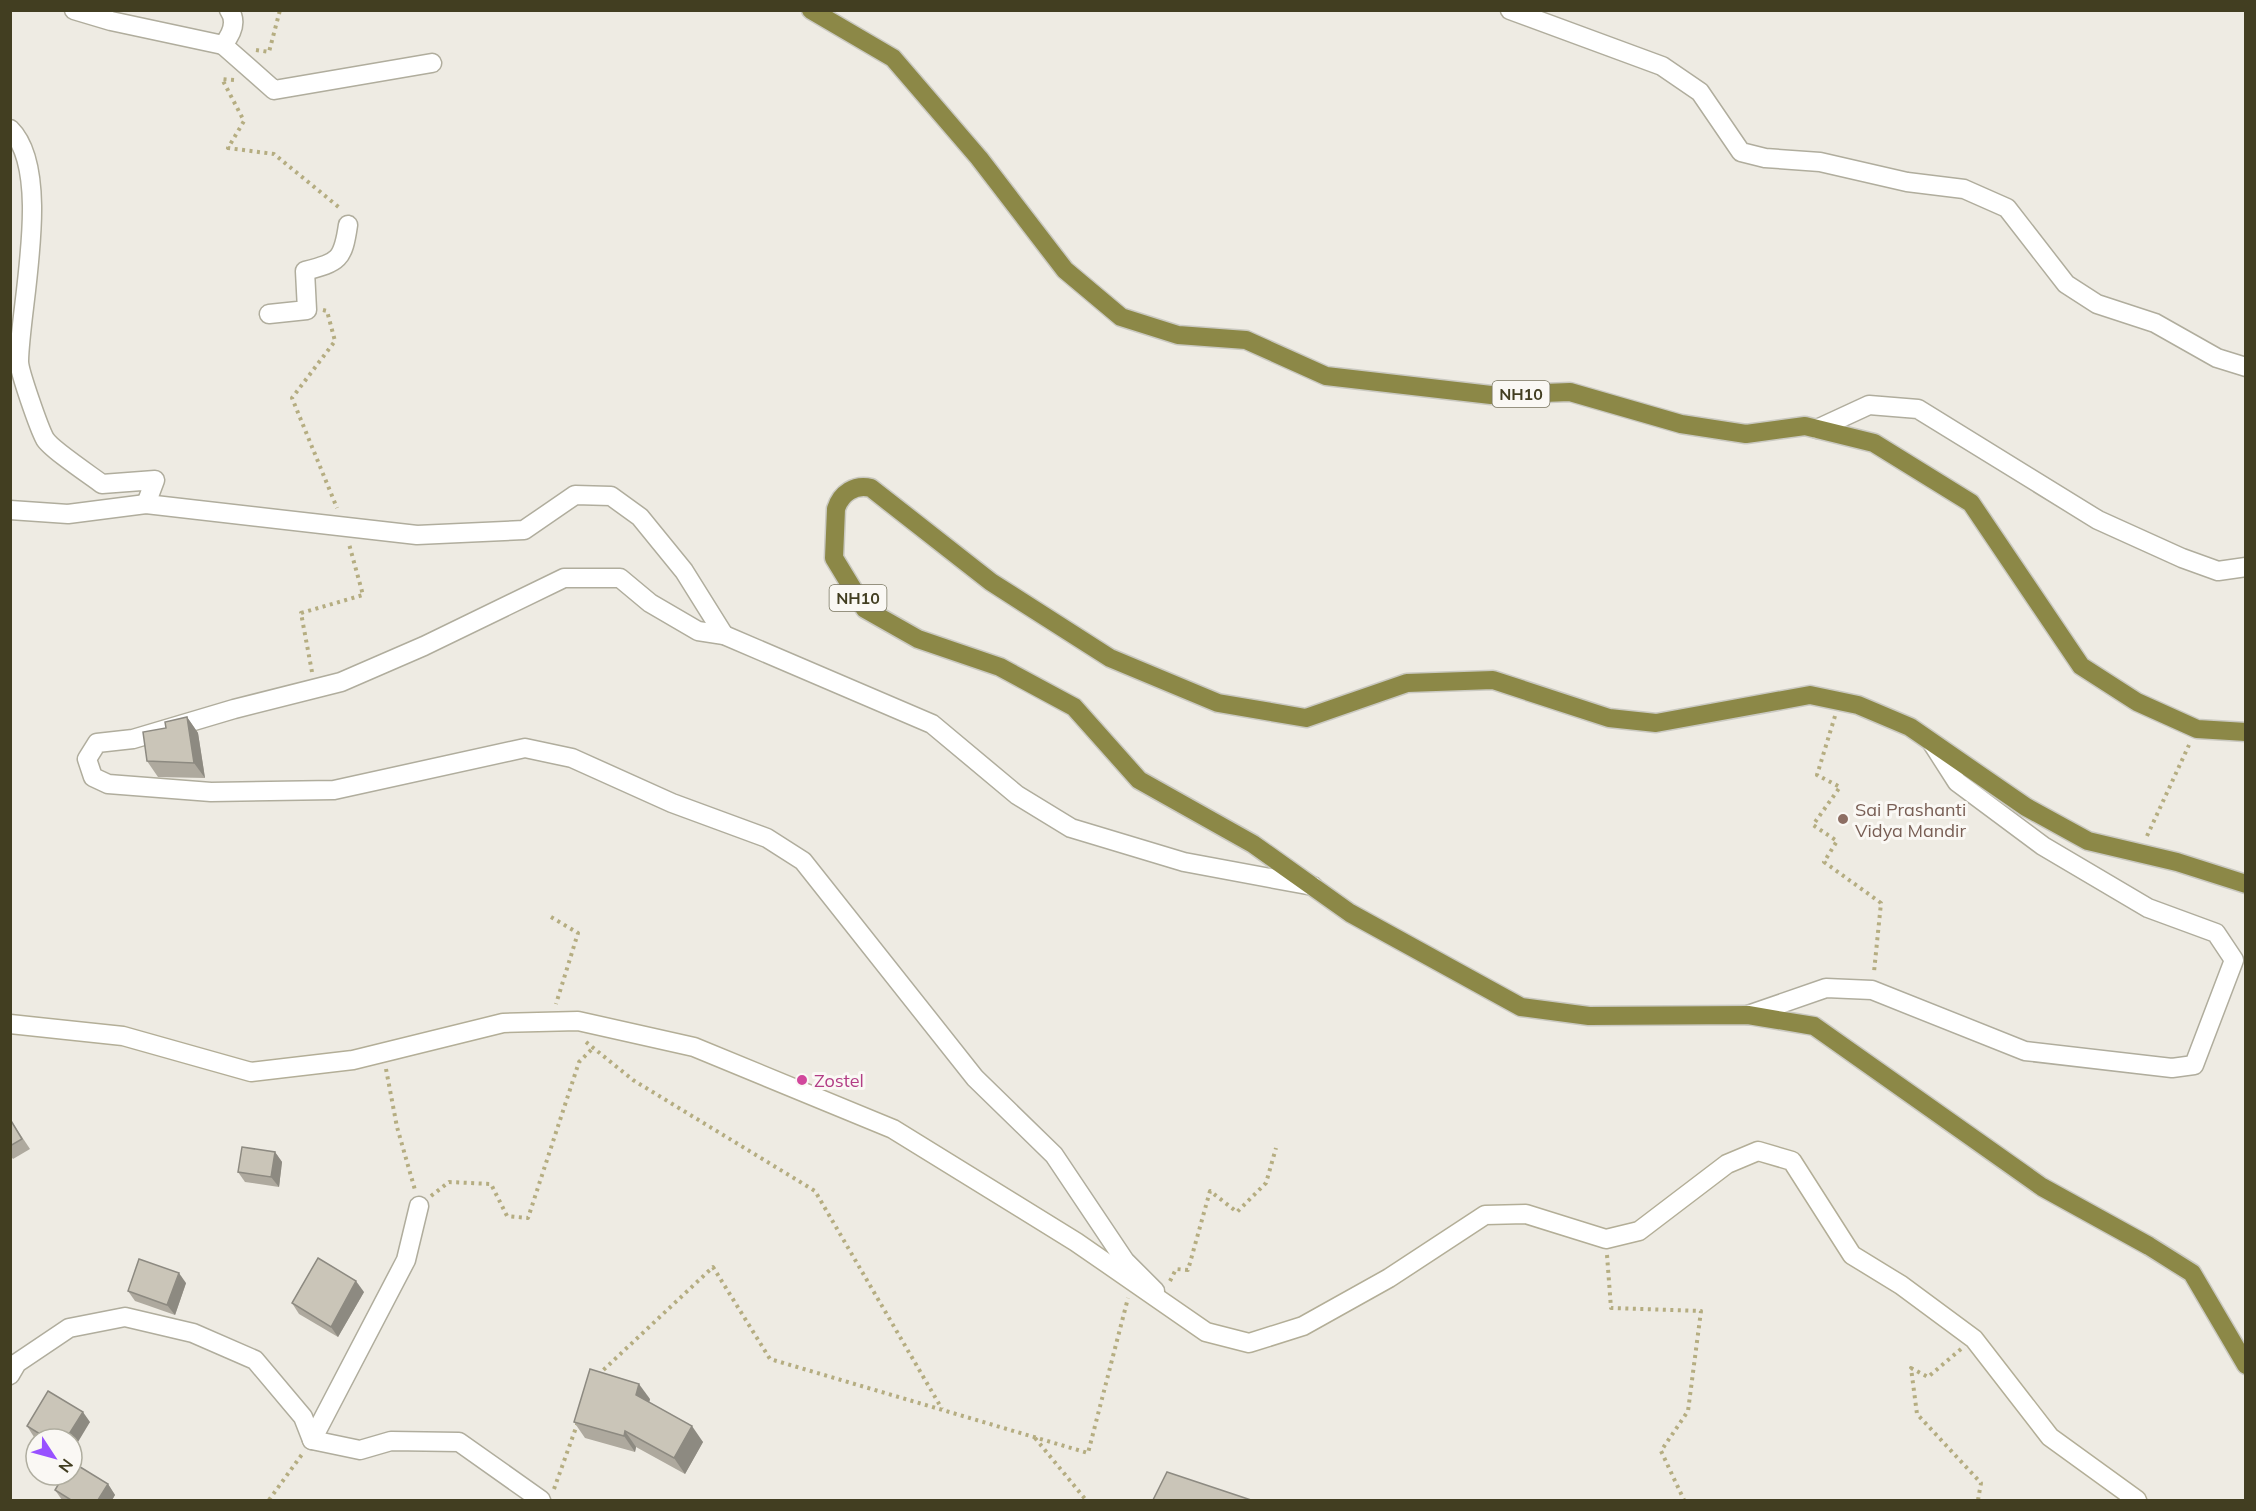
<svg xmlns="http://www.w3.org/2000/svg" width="2256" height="1511" viewBox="0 0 2256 1511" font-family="Mulish,sans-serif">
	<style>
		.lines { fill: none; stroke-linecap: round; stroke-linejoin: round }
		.minor-casing { stroke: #b0ad9d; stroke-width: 21 }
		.tertiary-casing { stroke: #b0ad9d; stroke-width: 21 }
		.secondary-casing { stroke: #b3ae97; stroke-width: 21 }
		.trunk-casing { stroke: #cac9c1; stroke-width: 21 }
		.path { stroke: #b5ad81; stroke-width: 4; stroke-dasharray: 3 4.5; stroke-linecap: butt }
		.minor { stroke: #fff; stroke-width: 18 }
		.tertiary { stroke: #fff; stroke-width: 18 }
		.secondary { stroke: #fff; stroke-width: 18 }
		.trunk { stroke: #8c8847; stroke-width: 18 }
		.wall { fill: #aea99e }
		.shaded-wall { fill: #8d8a81 }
		.building { fill: #cac5b8; stroke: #8d8a81; stroke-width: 1.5 }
		.education-dot { fill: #8d6e63; stroke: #faf8f4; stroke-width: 2 }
		.hotel-dot { fill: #d1479c; stroke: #faf8f4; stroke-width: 2 }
		.labels { text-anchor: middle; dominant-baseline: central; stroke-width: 6; stroke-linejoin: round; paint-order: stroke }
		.shield { fill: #faf8f4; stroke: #797660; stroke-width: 1.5 }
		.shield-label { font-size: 16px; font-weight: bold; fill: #423e21 }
		.education-label { font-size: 18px; fill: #785e54; stroke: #faf8f4; text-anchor: start }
		.hotel-label { font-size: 18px; fill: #b23c85; stroke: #faf8f4; text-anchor: start }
	</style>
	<rect width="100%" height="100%" fill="#eeebe3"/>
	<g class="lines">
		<defs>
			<g id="minor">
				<path d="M74 10 111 21 223 45C231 35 238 22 229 10"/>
				<polyline points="223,45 274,90 432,63"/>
				<path d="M10 129C53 171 20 305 19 361 19 371 39 428 45 439 51 449 90 475 102 484L155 480 146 504"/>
				<path d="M269 314 307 310 305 271C339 262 343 260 348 225"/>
				<polyline points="10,510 68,514 146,504 417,535 524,530 575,495 611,496 640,517 684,571 724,635"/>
				<polyline points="1748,1015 1826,988 1872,990 2025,1051 2172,1068 2194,1065 2234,960 2216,933 2148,908 2043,846 1957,782 1932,743"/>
				<polyline points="1155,1291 1125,1261 1054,1155 975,1078 803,861 767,838 672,803 572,758 525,748 334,790 211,792 108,784 93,777 87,759 97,743 133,739 234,709 341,682 424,646 564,578 620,578 650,603 698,631 724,635 932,724 1017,795 1071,828 1184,862 1313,886"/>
				<polyline points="10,1375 17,1363 69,1328 125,1317 193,1333 255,1360 303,1417 312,1440 360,1450 391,1441 459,1442 541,1500"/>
				<polyline points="312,1440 406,1260 419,1206"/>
			</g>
			<g id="tertiary">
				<polyline points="1510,10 1662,66 1700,92 1741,152 1765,158 1820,162 1907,182 1964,189 2007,208 2066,284 2097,304 2155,323 2217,358 2246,367"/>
				<polyline points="1817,429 1869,405 1918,409 2098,520 2182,558 2218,571 2246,567"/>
			</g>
			<polyline id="secondary" points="10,1024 123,1036 251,1072 353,1060 503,1023 578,1021 694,1047 893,1129 1076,1242 1206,1332 1249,1343 1303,1326 1389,1278 1485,1215 1526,1214 1606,1239 1639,1231 1727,1164 1758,1151 1792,1161 1852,1255 1901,1285 1974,1339 2050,1437 2137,1500"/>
			<g id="trunk">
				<polyline points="811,10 893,58 979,158 1065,270 1121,317 1178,335 1246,340 1326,376 1491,395 1570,392 1681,424 1746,434 1805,426 1874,443 1971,503 2081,666 2137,702 2197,729 2246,732"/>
				<path d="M2246 884 2177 862 2088 841 2026 807 1910 727 1858 705 1810 695 1656 723 1609 718 1493 680 1407 683 1306 718 1218 703 1110 658 991 582 871 488C855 484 841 493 836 509L834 558 865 609 918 639 1000 667 1074 707 1139 780 1253 844 1350 913 1521 1007 1589 1016 1748 1015 1814 1026 2042 1187 2149 1246 2192 1273 2246 1365"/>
			</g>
		</defs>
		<use href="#minor" class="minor-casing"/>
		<use href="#tertiary" class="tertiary-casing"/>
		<use href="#secondary" class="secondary-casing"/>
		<use href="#trunk" class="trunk-casing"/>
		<g class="path">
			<polyline points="256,50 269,52 280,10"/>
			<polyline points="234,80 222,79 244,121 228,148 274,154 341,209"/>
			<polyline points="323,310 327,311 335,341 292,398 337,508"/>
			<polyline points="312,672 301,613 363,595 349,544"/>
			<polyline points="1835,716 1817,775 1840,787 1813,825 1837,841 1824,862 1881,903 1874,972"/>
			<polyline points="2147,836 2189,745"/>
			<polyline points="551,917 578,933 556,1004"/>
			<polyline points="586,1042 633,1080 815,1191 942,1409"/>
			<polyline points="386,1069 397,1127 415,1190"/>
			<polyline points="431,1196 449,1182 491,1184 507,1216 528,1218 579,1062 593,1048"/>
			<polyline points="1607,1255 1611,1308 1701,1311 1688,1411 1661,1451 1684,1500"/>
			<polyline points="1170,1281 1176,1269 1188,1270 1210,1191 1237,1212 1266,1183 1276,1148"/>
			<polyline points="1961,1349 1928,1377 1911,1368 1917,1414 1981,1483 1978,1500"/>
			<polyline points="598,1375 713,1267 770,1359 1088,1453 1128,1298"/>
			<polyline points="1035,1438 1086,1500"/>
			<polyline points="554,1489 578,1422"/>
			<polyline points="269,1500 303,1453"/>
		</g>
		<use href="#minor" class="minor"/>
		<use href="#tertiary" class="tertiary"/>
		<use href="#secondary" class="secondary"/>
		<use href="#trunk" class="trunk"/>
	</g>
	<g class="wall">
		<polygon points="187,717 198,733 205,778 158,777 147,761 166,728"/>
		<polygon points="10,1119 30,1149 13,1159 10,1155"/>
		<polygon points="275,1152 282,1162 279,1187 245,1182 238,1172"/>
		<polygon points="186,1283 175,1315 135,1301 128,1291"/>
		<polygon points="364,1292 338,1337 299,1314 292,1303"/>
		<polygon points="650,1399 649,1402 703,1442 685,1474 636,1447 635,1452 585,1438 574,1422"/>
		<polygon points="90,1422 72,1439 38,1439 34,1437 27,1426"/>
		<polygon points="108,1484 115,1495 112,1500 62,1500 55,1490"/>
	</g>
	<g class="shaded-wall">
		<polygon points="187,717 198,733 205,778 194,763"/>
		<polygon points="275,1152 282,1162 279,1187 271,1177"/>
		<polygon points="179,1273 186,1283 175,1315 167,1305"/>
		<polygon points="356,1281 364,1292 338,1337 331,1327"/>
		<polygon points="639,1384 650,1399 647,1411 636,1395"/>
		<polygon points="83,1412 90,1422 72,1452 72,1439 66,1439"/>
		<polygon points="692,1426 703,1442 685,1474 674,1458"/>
		<polygon points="625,1431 636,1447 635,1452 624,1436"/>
		<polygon points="108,1484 115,1495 112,1500 98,1500"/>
	</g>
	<g class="building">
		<polygon points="187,717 194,763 147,761 143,732 166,728 165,722"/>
		<polygon points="10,1119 22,1139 10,1146"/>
		<polygon points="242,1147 275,1152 271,1177 238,1172"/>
		<polygon points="318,1258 356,1281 331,1327 292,1303"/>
		<polygon points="139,1259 179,1273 167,1305 128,1291"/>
		<polygon points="590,1369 639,1384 636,1395 692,1426 674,1458 625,1431 624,1436 574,1422"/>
		<polygon points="48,1391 83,1412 66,1439 48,1439 27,1426"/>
		<polygon points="72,1462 108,1484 98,1500 71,1500 55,1490 64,1475 72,1475"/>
		<polygon points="1167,1472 1251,1500 1153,1500"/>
	</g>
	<circle class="education-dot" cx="1843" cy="819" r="6"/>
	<circle class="hotel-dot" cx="802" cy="1080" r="6"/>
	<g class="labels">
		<g class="shield">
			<rect x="1492.5" y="381" width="57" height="26" rx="4.5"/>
			<rect x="829.5" y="585" width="57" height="26" rx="4.5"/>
		</g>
		<g class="shield-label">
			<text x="1521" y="394">NH10</text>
			<text x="858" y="598">NH10</text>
		</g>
		<g class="education-label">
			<text x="1855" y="809">Sai Prashanti<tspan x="1855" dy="21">Vidya Mandir</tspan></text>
		</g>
		<g class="hotel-label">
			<text x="814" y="1080">Zostel</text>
		</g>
	</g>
	<rect width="2256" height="1511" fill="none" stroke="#423e21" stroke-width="24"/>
	<g transform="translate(54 1457) rotate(126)"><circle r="28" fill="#faf8f4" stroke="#b0aea0" stroke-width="1.5"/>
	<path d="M0-4.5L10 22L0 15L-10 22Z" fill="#9851ff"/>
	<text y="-9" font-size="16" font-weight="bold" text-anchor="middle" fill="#423e21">N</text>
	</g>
</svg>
